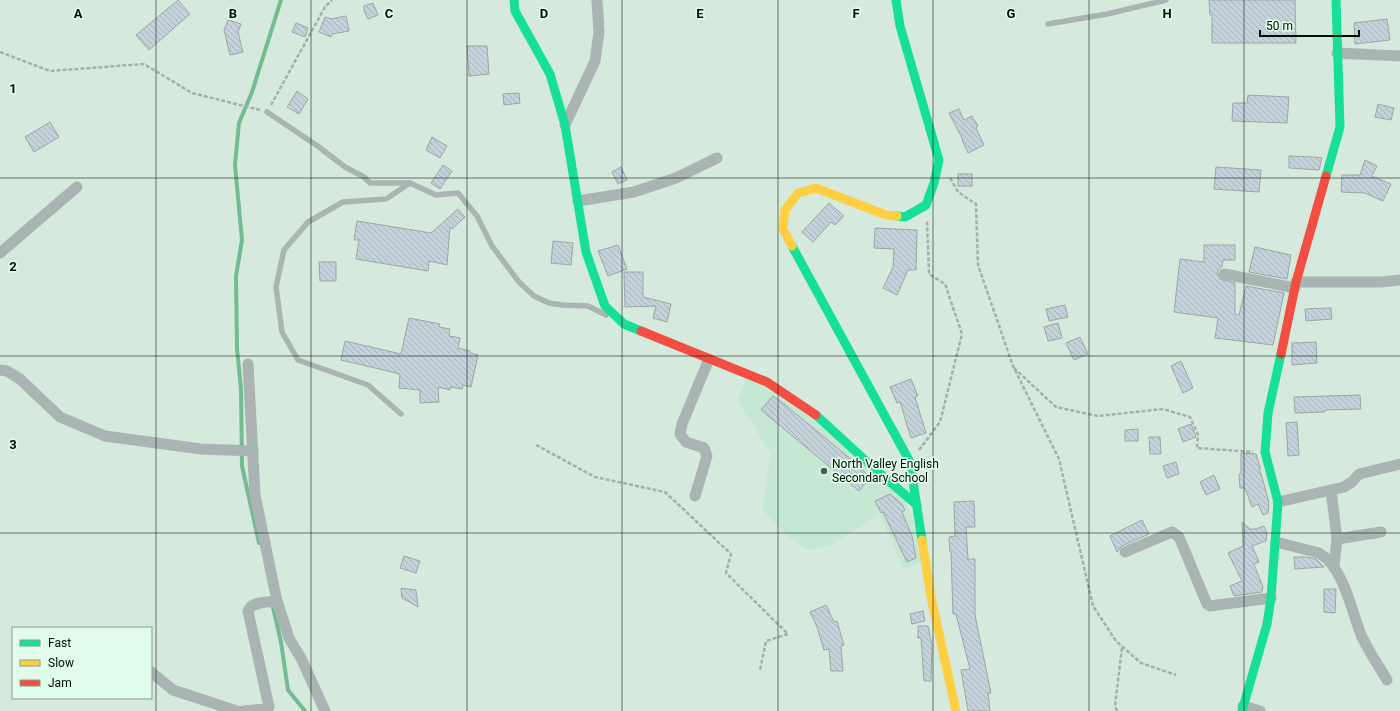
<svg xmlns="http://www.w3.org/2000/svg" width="1400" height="711" viewBox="0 0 1400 711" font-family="Roboto,sans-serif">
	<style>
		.built { fill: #c6e8d2 }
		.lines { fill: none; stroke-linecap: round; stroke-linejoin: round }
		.stream { stroke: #74bb92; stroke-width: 4 }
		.building { fill: url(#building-back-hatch); stroke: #9ba6a6 }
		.path { stroke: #a5afac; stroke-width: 2.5; stroke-dasharray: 4 2; stroke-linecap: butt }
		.lane { stroke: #aab4b3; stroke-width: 5.5 }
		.street { stroke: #aab4b3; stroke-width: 11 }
		.fast { stroke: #16e098; stroke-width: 9 }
		.slow { stroke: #ffcf43; stroke-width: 9 }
		.jam { stroke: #f24e42; stroke-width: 9 }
		.grid { fill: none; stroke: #030e07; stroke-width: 1; stroke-opacity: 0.55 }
		.poi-dot { fill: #4c5b52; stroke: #dffde9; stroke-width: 1.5 }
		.labels { text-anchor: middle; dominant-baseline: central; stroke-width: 3.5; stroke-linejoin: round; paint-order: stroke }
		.poi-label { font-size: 12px; fill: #030e07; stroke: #dffde9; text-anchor: start }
		.grid-label { font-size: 13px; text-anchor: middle; font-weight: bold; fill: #030e07; stroke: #dffde9; stroke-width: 3.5; stroke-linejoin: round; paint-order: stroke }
	</style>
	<defs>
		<pattern id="building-back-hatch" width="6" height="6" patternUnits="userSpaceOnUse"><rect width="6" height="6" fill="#c6d2db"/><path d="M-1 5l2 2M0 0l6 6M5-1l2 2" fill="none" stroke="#a8b3ba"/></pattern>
	</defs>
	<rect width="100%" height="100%" fill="#d5eadc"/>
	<polygon class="built" points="748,373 774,385 901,490 929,558 904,570 880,515 829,546 808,550 788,537 762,509 771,453 737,401"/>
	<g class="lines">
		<g class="stream">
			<polyline points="259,543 242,466 241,389 237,349 236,276 242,240 235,165 239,123 252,92 281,0"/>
			<polyline points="273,607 281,642 288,690 305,711"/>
		</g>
	</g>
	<g class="building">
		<polygon points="178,0 190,14 149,50 136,35"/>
		<polygon points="1209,0 1295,0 1296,43 1212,43 1212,15 1210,15"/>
		<polygon points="373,3 378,15 368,19 364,11 364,6"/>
		<polygon points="346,16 349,31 332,34 331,37 319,32 325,17 331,19"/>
		<polygon points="1387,19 1390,40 1355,44 1354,23"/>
		<polygon points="228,20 241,24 238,32 243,52 230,55 224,30"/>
		<polygon points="296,23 308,28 305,37 292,32"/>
		<polygon points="467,46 487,46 489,74 469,76"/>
		<polygon points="297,91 308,99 299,114 287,107"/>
		<polygon points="519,93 520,103 504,105 503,94"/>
		<polygon points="1248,95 1289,97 1287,123 1232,121 1233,103 1247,103"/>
		<polygon points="1378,104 1394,108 1391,120 1375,117"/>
		<polygon points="959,109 964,120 972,116 978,126 976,128 984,145 968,153 962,140 963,140 949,113"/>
		<polygon points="50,122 59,137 34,152 25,137"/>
		<polygon points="432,137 447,146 440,158 426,150"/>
		<polygon points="1289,156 1313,157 1322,158 1319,170 1289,168"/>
		<polygon points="1365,160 1377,166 1372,176 1391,184 1383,201 1365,193 1341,192 1342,175 1360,175"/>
		<polygon points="443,165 452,171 440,189 431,183"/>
		<polygon points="621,167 627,180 618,184 612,172"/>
		<polygon points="1216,167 1261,170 1259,192 1214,189"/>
		<rect x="958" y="174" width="14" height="12"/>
		<polygon points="829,203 844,216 835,225 831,222 813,242 802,232"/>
		<polygon points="458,209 465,217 452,229 450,227 447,265 429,261 428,271 356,259 359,240 354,240 357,221 431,233"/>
		<polygon points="875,228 917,230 916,270 908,270 897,295 883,288 893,267 894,249 874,248"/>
		<polygon points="553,241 573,243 571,265 551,263"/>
		<polygon points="618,245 627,269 608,276 598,251"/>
		<polygon points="1204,245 1235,245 1235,260 1223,260 1222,267 1219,269 1217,273 1220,279 1235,283 1235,314 1239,315 1246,286 1284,293 1273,345 1215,338 1218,318 1174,312 1180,259 1204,262"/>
		<polygon points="1255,247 1291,255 1287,279 1249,272"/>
		<polygon points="319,262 336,262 336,281 320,281"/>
		<polygon points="624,272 643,272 643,297 671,304 667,322 653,318 656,306 625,307"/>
		<polygon points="1065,305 1068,317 1049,321 1046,309"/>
		<polygon points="1331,308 1332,319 1306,321 1305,309"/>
		<polygon points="409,318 440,324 439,327 450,329 449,336 460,338 458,348 470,351 470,353 478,355 471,387 463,385 462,389 450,387 450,390 438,387 439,402 420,403 420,390 399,388 400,374 341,360 345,341 401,354"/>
		<polygon points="1058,323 1062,338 1048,341 1044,327"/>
		<polygon points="1080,337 1088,354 1074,360 1066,343"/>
		<polygon points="1316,342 1317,363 1292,365 1292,343"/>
		<polygon points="1181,361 1193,388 1183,393 1171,366"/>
		<polygon points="911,379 918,396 915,397 926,433 911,438 900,402 897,403 890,387"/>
		<polygon points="1360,395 1361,409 1325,410 1325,412 1295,413 1294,397"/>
		<polygon points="773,396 784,404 852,460 870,477 859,491 761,410"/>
		<polygon points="1297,422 1299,455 1288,456 1286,423"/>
		<polygon points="1191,424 1196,437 1183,442 1178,429"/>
		<polygon points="1138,429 1138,441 1125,441 1125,430"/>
		<polygon points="1149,437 1160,437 1161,454 1150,454"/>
		<polygon points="1241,453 1256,454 1260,467 1260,473 1261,473 1269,503 1268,513 1263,515 1258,504 1252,507 1245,488 1240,488 1239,474 1241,474"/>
		<polygon points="1176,462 1179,474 1167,478 1163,466"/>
		<polygon points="1214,475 1220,489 1206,495 1200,482"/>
		<polygon points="890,494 902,504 905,510 902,512 912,536 916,558 907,562 883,512 881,513 875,501"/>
		<polygon points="974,501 975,527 966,527 968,559 975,559 975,615 991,693 988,693 990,711 968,711 961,670 970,669 956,614 953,614 951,552 950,552 949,537 955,536 954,502"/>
		<polygon points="1142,520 1149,534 1122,546 1117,552 1110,536"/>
		<polygon points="1242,522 1250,529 1256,529 1264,526 1267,534 1266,541 1252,546 1259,562 1254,564 1263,587 1262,592 1234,596 1230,586 1242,581 1228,553 1243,546"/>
		<polygon points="404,556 420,561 416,573 400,568"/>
		<polygon points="1294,557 1306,557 1316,559 1324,567 1295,569"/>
		<polygon points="401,588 416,590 418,607 402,598"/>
		<polygon points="1324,589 1336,589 1335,613 1324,612"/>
		<polygon points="826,605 834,622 837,621 844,645 841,646 843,671 831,671 829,649 824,650 817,627 810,612"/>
		<polygon points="923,611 925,621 912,624 910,614"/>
		<polygon points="918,626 928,626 932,645 931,681 924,681 921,638 918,638"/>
	</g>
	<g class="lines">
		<g class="path">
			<polyline points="0,52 50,71 144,64 192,93 260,110"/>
			<polyline points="271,105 325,7 332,0"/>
			<polyline points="950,178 958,192 976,204 978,265 1013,366 1059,459 1093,606 1116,641 1141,663 1176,675"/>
			<polyline points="1014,368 1056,407 1098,416 1163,409 1190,417 1198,435 1197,448 1253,452"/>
			<polyline points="536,445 595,477 665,492 731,554 726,573 788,634 766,641 760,670"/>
			<polyline points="919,450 940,422 962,334 945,284 929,274 927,220"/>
			<polyline points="1117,711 1115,706 1122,647"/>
		</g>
		<g class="lane">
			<polyline points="1048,24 1107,14 1166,0"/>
			<polyline points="267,112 319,147 345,167 364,177 370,183 410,183 386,199 343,202 308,222 284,250 276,287 282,332 298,360 368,385 401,414"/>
			<polyline points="410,183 436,195 458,193 477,216 492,246 519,282 534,296 549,303 562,305 588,306 606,315"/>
		</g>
		<g class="street">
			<polyline points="1337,53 1400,56"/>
			<polyline points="565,125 595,61 599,32 597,0"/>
			<polyline points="578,201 634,192 676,178 717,158"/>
			<polyline points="0,253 77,187"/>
			<polyline points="1224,274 1295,288"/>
			<polyline points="1296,282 1381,282 1400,280"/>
			<polyline points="248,364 255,495 277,601 289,638 302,660 325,711"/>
			<polyline points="0,370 7,371 20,379 60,417 105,436 201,449 253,451"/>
			<polyline points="1331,490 1337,539 1334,566"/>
			<polyline points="695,496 707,456 704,448 686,442 680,434 682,424 709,359"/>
			<polyline points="1278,502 1344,487 1352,482 1359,474 1400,464"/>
			<polyline points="1337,539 1381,532"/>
			<path d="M1276 542 1319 553C1345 568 1351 612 1362 637 1369 652 1379 666 1387 680"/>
			<polyline points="1125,552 1172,532 1179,537 1207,604 1210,606 1271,598"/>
			<polyline points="151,672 173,690 237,711"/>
			<polyline points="1243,706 1260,711"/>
			<path d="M243 711 266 709 269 707 248 611C252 601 268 602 277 601"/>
		</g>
		<g class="fast">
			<polyline points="514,0 515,11 550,74 565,125 586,252 605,306 624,324 641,331"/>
			<polyline points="896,0 900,26 939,160 934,183 926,205 905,217 897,216"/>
			<polyline points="1326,176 1340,127 1336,0"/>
			<polyline points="792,246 910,462 922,540"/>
			<polyline points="816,415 877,471 917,505"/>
			<polyline points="1242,711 1267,624 1271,598 1278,502 1265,452 1268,413 1281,354"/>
		</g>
		<g class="slow">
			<polyline points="792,246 783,229 785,210 798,193 816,188 886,215 897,216"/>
			<polyline points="922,540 931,597 956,711"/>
		</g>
		<g class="jam">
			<polyline points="641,331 767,382 816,415"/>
			<polyline points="1281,354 1296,282 1326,176"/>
		</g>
	</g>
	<path class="grid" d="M156 0V711M311 0V711M467 0V711M622 0V711M778 0V711M933 0V711M1089 0V711M1244 0V711M0 178H1400M0 356H1400M0 533H1400"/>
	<circle class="poi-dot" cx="824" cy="471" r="4"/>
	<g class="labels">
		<g class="poi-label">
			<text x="832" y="464">North Valley English<tspan x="832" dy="14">Secondary School</tspan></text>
		</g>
	</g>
	<g class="grid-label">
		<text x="78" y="18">A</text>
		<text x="233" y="18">B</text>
		<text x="389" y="18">C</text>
		<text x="544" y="18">D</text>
		<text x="700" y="18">E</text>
		<text x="856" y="18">F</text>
		<text x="1011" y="18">G</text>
		<text x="1167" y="18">H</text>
		<text x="13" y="93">1</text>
		<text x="13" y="271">2</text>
		<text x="13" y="449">3</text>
	</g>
	<rect x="12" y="627" width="140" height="72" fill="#dffde9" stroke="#879d8f"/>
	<rect x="20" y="640" width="20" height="6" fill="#16e098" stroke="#879d8f"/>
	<text x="48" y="647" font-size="12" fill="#030e07">Fast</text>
	<rect x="20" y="660" width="20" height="6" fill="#ffcf43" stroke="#879d8f"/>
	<text x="48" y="667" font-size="12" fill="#030e07">Slow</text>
	<rect x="20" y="680" width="20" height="6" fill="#f24e42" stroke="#879d8f"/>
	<text x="48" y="687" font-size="12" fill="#030e07">Jam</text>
	<path d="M1260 30v6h99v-6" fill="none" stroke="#030e07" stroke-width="2"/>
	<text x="1266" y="30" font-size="12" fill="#030e07" stroke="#dffde9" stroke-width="3" paint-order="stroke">50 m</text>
</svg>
